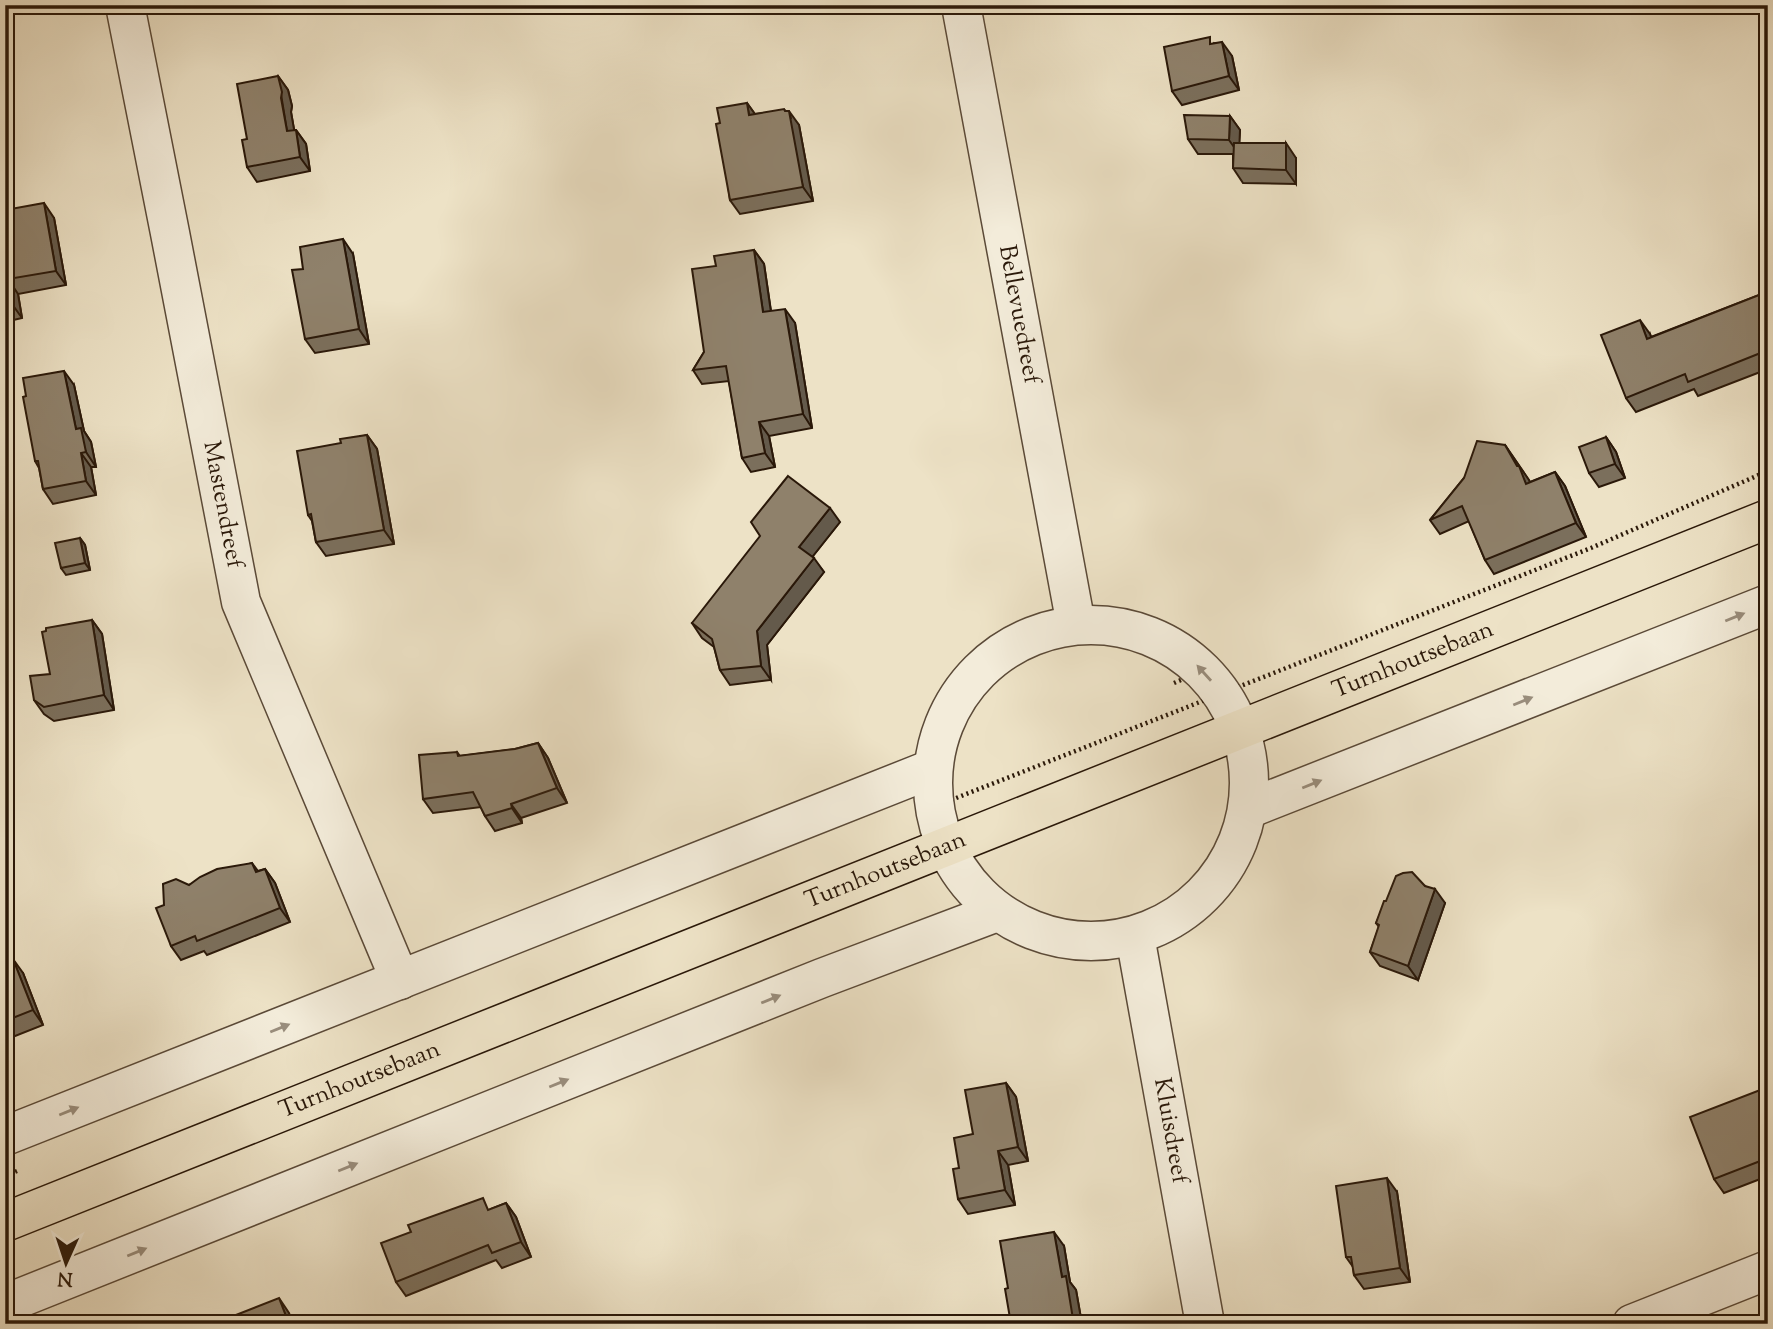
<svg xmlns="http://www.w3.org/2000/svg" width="1773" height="1329" viewBox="0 0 1773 1329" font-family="'Sorts Mill Goudy',serif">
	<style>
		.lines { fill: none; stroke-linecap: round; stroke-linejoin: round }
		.minor-casing { stroke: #5b4a38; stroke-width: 41 }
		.major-casing { stroke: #2a1809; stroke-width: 41 }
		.path { stroke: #2a1809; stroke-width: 4.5; stroke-dasharray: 2 3.5; stroke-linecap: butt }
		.minor { stroke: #f3ecda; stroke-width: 38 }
		.major { stroke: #ede2c6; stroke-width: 38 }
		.wall { fill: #7b6f5c; stroke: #2a1809; stroke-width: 2 }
		.shaded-wall { fill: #645a4b; stroke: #2a1809; stroke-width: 2 }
		.building { fill: #8f816b; stroke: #2a1809; stroke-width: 2 }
		.oneway { fill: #998d7c }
		.labels { text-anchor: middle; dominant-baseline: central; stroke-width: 5; stroke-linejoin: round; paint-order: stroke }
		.street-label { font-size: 24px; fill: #2a1809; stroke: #f3ecda }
	</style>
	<rect width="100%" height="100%" fill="#ede2c6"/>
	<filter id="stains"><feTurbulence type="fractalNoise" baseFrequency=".00286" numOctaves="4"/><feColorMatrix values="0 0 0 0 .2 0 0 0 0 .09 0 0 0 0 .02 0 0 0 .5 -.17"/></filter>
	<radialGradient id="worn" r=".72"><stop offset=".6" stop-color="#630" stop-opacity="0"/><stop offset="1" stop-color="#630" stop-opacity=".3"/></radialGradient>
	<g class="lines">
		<defs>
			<g id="minor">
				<path id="s1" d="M125 5 170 233 241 602 400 980"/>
				<path id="s2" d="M961 5 1076 625"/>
				<circle cx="1091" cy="783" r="158"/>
				<polyline points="1248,809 1768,604"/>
				<path id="s3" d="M1135 936 1205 1324"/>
				<polyline points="5,1136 929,770"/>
				<polyline points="5,1304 822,978 997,912"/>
				<polyline points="1632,1324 1768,1270"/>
			</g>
			<g id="major">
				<path id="s4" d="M5 1222 1768 519"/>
			</g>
		</defs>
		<use href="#minor" class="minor-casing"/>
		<use href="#major" class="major-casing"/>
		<g class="path">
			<polyline points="1174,683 1202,671"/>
			<polyline points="946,802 1591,548 1768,471"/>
			<polyline points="5,1176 17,1171"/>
		</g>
		<use href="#minor" class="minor"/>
		<use href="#major" class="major"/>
	</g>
	<g class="wall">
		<polygon points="1214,43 1232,56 1239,90 1182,105 1172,91"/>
		<polygon points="278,76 288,90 292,106 291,112 294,130 296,130 306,144 310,171 257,182 247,167 247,139"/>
		<polygon points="747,103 755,114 786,111 799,125 813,201 740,214 730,200 720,123"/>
		<polygon points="1230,116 1240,130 1239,143 1296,158 1296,184 1243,183 1233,168 1233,154 1198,154 1188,139"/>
		<polygon points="5,210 54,218 66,285 18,294 22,318 5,322"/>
		<polygon points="754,250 764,264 771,311 795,323 812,428 769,436 775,467 751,472 742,458 729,381 702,384 693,370 704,352 716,266"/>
		<polygon points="353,254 369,344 315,353 305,339"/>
		<polygon points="1759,295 1762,299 1768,296 1768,369 1698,396 1694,389 1636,412 1626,398 1650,334 1651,337"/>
		<polygon points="74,385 84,431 91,442 96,467 91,467 96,495 53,504 43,489 39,468 35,461"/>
		<polygon points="367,435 377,449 394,544 326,556 316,542 312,521 308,515 341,443"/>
		<polygon points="1606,437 1616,452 1625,478 1599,487 1589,473"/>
		<polygon points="1505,445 1530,482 1555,472 1565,486 1586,537 1494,574 1485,560 1469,521 1440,534 1430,520 1464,478"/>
		<polygon points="840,522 812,557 824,572 767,645 771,680 730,685 720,670 714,647 702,638 692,623"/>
		<polygon points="80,538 85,545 90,570 66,575 61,568"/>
		<polygon points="92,620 102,634 114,710 54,721 44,714 34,700 50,674"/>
		<polygon points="538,743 548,758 567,803 521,818 522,823 495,831 485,816 481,807 433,813 423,799 457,752 460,756 515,749"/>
		<polygon points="252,863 258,871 265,869 275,883 290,922 207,955 204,951 181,960 171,946 164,905 189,885"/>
		<polygon points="1425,886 1445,903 1418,980 1380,966 1370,952 1379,927 1376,923 1386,901"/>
		<polygon points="5,962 23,973 43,1025 5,1040"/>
		<polygon points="1006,1083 1016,1097 1028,1161 1008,1165 1015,1205 968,1214 958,1199 959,1168 973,1134"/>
		<polygon points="1768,1087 1768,1176 1724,1193 1714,1179"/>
		<polygon points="1397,1192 1410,1282 1364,1289 1354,1275 1353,1267 1346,1257"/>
		<polygon points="506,1203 516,1217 531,1257 502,1268 496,1260 406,1296 396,1282 491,1209"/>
		<polygon points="1064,1246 1070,1282 1076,1290 1082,1324 1011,1324 1008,1288"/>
	</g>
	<g class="shaded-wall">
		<polygon points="1222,42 1232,56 1239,90 1229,76"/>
		<polygon points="278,76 288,90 292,106 291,112 297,146 287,131"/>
		<polygon points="747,103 757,117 749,115"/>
		<polygon points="784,109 791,119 789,111 799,125 813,201 803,187"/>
		<polygon points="1230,116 1240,130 1239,154 1229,140"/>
		<polygon points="296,130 306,144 310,171 300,157"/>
		<polygon points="1286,143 1296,158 1296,184 1286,170"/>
		<polygon points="44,203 54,218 66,285 56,271"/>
		<polygon points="343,239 353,254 369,344 359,329"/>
		<polygon points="754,250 764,264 773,326 763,312"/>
		<polygon points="8,279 18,294 22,318 12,304"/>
		<polygon points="785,309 795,323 812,428 803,414"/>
		<polygon points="1640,320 1650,334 1657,353 1647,339"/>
		<polygon points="64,371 74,385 84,431 91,442 96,467 86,452 76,429"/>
		<polygon points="759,422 769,436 775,467 765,453"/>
		<polygon points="367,435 377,449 394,544 384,530"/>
		<polygon points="1606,437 1616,452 1625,478 1615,464"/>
		<polygon points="1505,445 1529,480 1536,497 1526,484"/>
		<polygon points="81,453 91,467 96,495 86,481"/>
		<polygon points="1555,472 1565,486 1586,537 1576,523"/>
		<polygon points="830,508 840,522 809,561 799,547"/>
		<polygon points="80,538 85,545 90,570 85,563"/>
		<polygon points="814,558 824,572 767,645 771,680 761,666 757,631"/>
		<polygon points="92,620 102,634 114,710 104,695"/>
		<polygon points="538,743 548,758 567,803 557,788"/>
		<polygon points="511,804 521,818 522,823 512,808"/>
		<polygon points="265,869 275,883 290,922 280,908"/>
		<polygon points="1435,889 1445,903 1418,980 1408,966"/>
		<polygon points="13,959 23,973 43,1025 33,1010"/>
		<polygon points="1006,1083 1016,1097 1028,1161 1018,1147"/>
		<polygon points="998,1151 1008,1165 1015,1205 1005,1190"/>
		<polygon points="1387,1178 1397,1192 1410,1282 1400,1268"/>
		<polygon points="506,1203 516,1217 531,1257 521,1242"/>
		<polygon points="1054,1232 1064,1246 1070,1282 1076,1290 1082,1324 1077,1324 1073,1319 1062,1277"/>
		<polygon points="279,1298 289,1313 293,1324 289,1324"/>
	</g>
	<g class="building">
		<polygon points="1210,37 1210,44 1222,42 1229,76 1172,91 1164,47"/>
		<polygon points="278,76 282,92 281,98 287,131 296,130 300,157 247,167 242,140 247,139 237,84"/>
		<polygon points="747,103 749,115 784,109 785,111 789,111 803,187 730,200 716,124 720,123 717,108"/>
		<polygon points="1184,115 1230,116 1229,140 1188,139"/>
		<polygon points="1234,143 1286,143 1286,170 1233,168"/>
		<polygon points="44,203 56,271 8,279 12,304 5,305 5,210"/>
		<polygon points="343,239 359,329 305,339 292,270 303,269 300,247"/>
		<polygon points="754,250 763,312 785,309 803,414 759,422 765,453 742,458 726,366 693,370 704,352 692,269 716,266 714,256"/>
		<polygon points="1759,295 1761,299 1768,296 1768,350 1688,382 1685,374 1626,398 1601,335 1640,320 1647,339"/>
		<polygon points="64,371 76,429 81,428 86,452 81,453 86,481 43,489 38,461 35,461 23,397 26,396 23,378"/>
		<polygon points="367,435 384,530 316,542 311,514 308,515 297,451 341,443 340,439"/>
		<polygon points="1606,437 1615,464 1589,473 1579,447"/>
		<polygon points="1477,441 1505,445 1517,466 1519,466 1526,484 1555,472 1576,523 1485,560 1462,506 1430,520 1464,478"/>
		<polygon points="788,476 830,508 799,547 814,558 757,631 761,666 720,670 712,639 692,623 760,536 751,522"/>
		<polygon points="80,538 85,563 61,568 55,543"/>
		<polygon points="92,620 104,695 44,707 34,700 30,676 50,674 42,632 46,631 46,628"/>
		<polygon points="1768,689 1768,700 1764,690"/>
		<polygon points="538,743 557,788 511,804 512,808 485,816 473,792 423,799 419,755 457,752 458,756 515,749"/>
		<polygon points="252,863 256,872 265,869 280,908 197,941 195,936 171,946 156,908 164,905 163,884 176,879 189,885 200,877 217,869"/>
		<polygon points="1412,872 1425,886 1435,889 1408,966 1370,952 1379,925 1376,923 1384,901 1386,901 1396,876 1403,873"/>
		<polygon points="13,959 33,1010 5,1021 5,962"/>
		<polygon points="1006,1083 1018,1147 998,1151 1005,1190 958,1199 953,1169 959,1168 954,1138 973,1134 965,1090"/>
		<polygon points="1768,1087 1768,1158 1714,1179 1690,1117"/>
		<polygon points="1387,1178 1400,1268 1354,1275 1351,1257 1346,1257 1336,1186"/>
		<polygon points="483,1198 488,1210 506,1203 521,1242 492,1253 488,1245 396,1282 381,1243 411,1232 408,1225"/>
		<polygon points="1054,1232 1062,1277 1066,1276 1073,1319 1070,1320 1071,1324 1011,1324 1005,1289 1008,1288 1000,1241"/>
		<polygon points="279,1298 289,1324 213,1324"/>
		<polygon points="1347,1319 1347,1324 1298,1324"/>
	</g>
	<defs><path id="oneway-solid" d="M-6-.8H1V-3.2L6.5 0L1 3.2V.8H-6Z" transform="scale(1.75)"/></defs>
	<g class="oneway">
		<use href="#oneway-solid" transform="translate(1735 617) rotate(-22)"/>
		<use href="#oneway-solid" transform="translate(1204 673) rotate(-132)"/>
		<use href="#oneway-solid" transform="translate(1523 701) rotate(-22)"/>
		<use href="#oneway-solid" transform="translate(1312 784) rotate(-22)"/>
		<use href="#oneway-solid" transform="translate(771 999) rotate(-22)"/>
		<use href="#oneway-solid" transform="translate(280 1028) rotate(-22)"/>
		<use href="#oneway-solid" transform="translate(559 1083) rotate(-22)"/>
		<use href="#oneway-solid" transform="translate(69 1111) rotate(-22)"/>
		<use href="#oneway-solid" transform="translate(348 1167) rotate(-22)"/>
		<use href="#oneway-solid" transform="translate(137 1252) rotate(-22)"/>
	</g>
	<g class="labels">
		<g class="street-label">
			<text stroke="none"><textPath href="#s2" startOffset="315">Bellevuedreef</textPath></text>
			<text stroke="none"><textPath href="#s1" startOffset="509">Mastendreef</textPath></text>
			<text stroke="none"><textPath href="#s4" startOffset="1516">Turnhoutsebaan</textPath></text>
			<text stroke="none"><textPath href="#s4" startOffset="948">Turnhoutsebaan</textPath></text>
			<text stroke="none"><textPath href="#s4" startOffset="382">Turnhoutsebaan</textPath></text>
			<text stroke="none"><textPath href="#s3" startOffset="198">Kluisdreef</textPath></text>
		</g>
	</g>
	<rect width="1773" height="1329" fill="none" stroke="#ede2c6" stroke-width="28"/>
	<rect x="7" y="7" width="1759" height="1315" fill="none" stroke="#2a1809" stroke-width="3.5"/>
	<rect x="14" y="14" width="1745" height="1301" fill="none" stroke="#2a1809" stroke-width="2"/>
	<g transform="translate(66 1263) rotate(183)" stroke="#f3ecda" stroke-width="5" paint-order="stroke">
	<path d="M0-5L12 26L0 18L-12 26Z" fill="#2a1809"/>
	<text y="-10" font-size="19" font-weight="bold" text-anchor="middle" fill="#2a1809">N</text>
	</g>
	<rect width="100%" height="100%" filter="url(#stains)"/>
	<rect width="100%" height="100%" fill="url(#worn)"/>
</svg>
